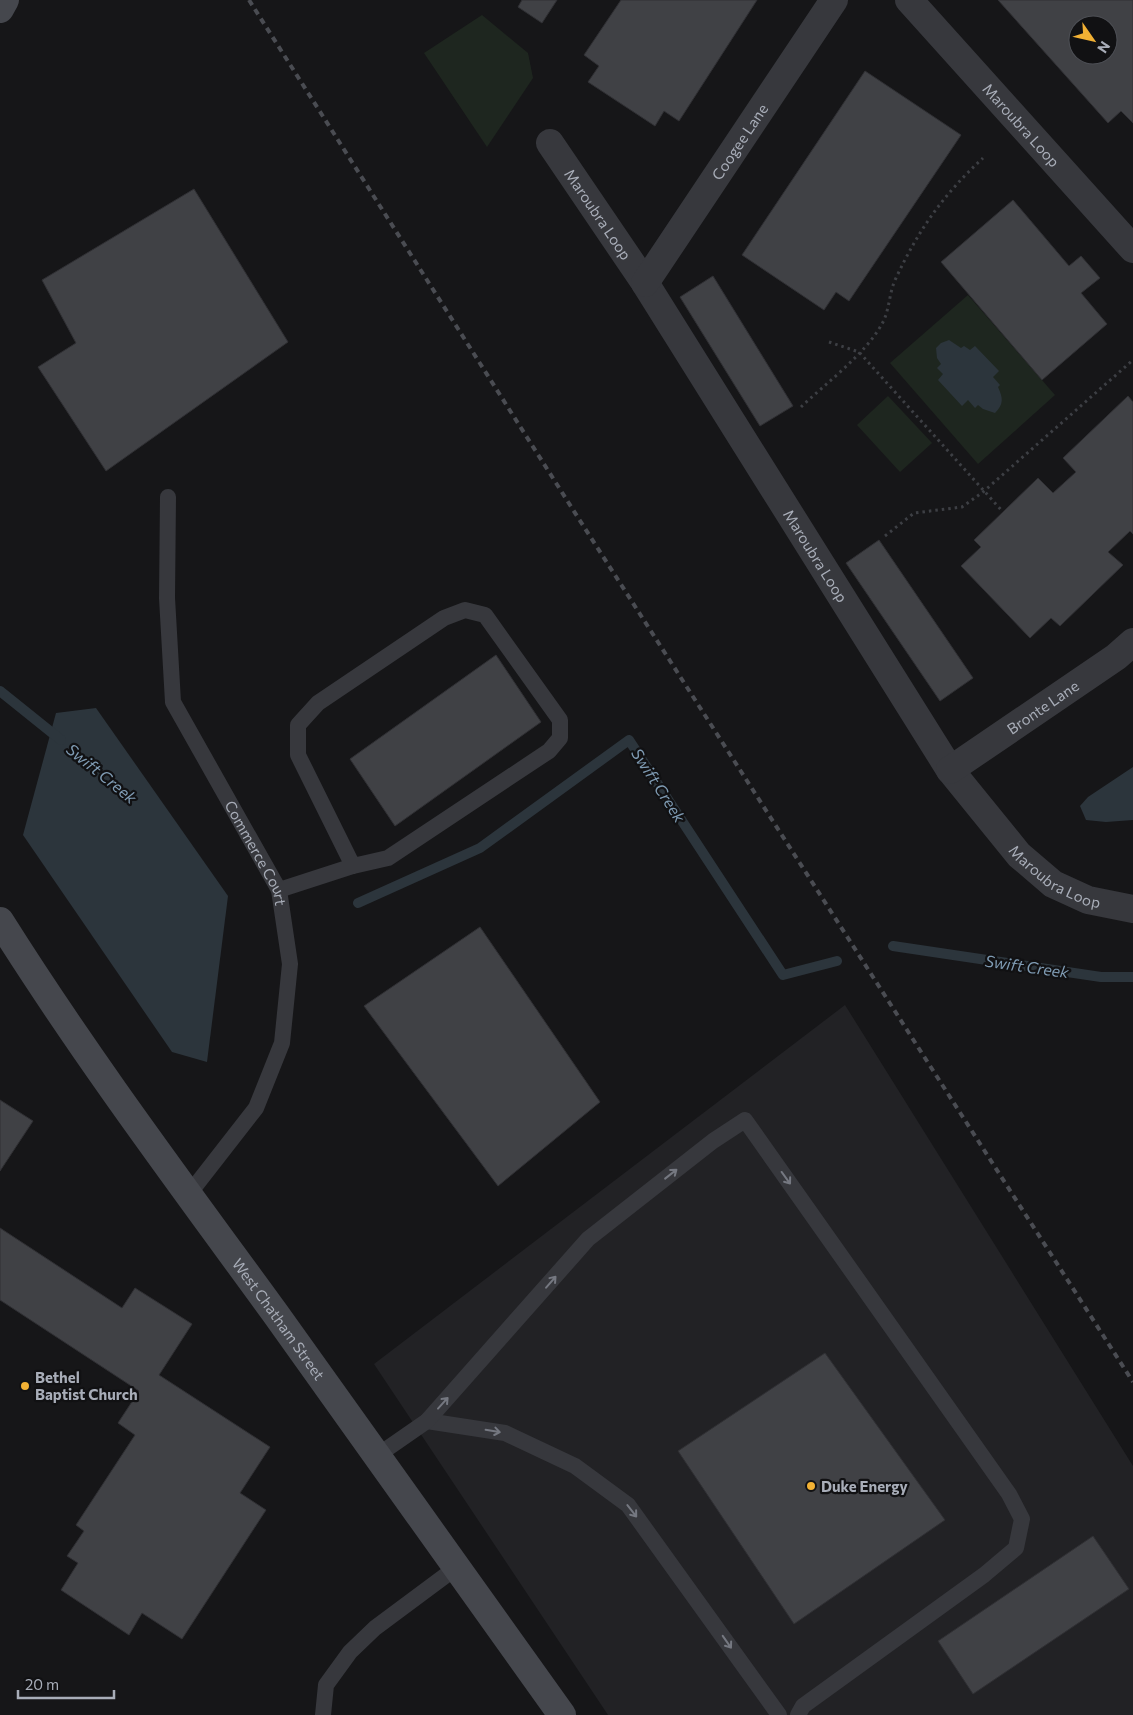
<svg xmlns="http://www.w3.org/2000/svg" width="1133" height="1715" viewBox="0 0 1133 1715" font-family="Commissioner,sans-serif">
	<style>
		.built { fill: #222225 }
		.green { fill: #1e261f }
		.water { fill: #2c353c }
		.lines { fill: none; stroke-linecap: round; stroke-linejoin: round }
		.stream { stroke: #2c353c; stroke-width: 10 }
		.building { fill: #404145; stroke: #303034; fill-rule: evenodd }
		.path { stroke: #3d3f44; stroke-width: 3; stroke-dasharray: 2.5 4; stroke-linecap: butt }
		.lane { stroke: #37383d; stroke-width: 16 }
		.street { stroke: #37383d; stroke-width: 28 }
		.secondary { stroke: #45474d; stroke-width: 28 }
		.rail { stroke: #4a4c52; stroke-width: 4; stroke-dasharray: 6 5; stroke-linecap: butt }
		.oneway { stroke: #757881 }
		.poi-dot { fill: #f2b134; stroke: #111113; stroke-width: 2 }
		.labels { text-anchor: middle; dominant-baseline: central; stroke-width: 4.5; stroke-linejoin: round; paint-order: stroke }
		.street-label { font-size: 15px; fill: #a8adb8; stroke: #111113 }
		.poi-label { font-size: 15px; font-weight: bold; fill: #a8adb8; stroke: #111113; text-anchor: start }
		.water-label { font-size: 16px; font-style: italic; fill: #7f9bb3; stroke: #111113 }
	</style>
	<rect width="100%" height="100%" fill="#161618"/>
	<polygon class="built" points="845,1005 1133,1466 1133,1715 608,1715 374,1364"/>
	<g class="green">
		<polygon points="482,15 528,53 533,78 487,147 424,53"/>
		<polygon points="968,295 1055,395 978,464 890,363"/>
		<polygon points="888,396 932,443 900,472 857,425"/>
	</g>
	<g class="water">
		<path d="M949 340 961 348 964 346 970 350 975 346 999 371 993 377 1000 385 998 387C1003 398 1004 404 995 413L983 409 978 405 975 408 968 400 962 406 938 380 943 374 937 368 941 364 937 358 936 348 941 343Z"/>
		<polygon points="96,708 228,896 207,1062 172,1052 23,835 56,713"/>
		<polygon points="1133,767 1133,820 1106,822 1086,820 1080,806 1088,797"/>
	</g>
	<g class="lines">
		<g class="stream">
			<polyline points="0,691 61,740"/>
			<polyline points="358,903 480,848 629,740 783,975 837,961"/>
			<polyline points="893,946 1101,977 1133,977"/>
		</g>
	</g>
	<g class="building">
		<polygon points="522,0 557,0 542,23 518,7"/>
		<polygon points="621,0 757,0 679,121 664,111 655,126 588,82 599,66 584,55"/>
		<path d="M998 0H1133V123L1121 111 1108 123ZM1078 25H1108V55H1078Z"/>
		<polygon points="865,71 961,135 849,301 836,292 824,310 742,255"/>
		<polygon points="194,189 288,342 106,471 38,367 76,343 42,280"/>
		<polygon points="1013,200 1069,266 1081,256 1100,278 1081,293 1107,324 1042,380 941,262"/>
		<polygon points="713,276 793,406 760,426 680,297"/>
		<polygon points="1128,396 1133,402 1133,534 1130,531 1108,552 1123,565 1060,626 1051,618 1030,638 961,566 981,547 974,540 1038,478 1053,493 1076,472 1063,458"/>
		<polygon points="879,540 973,678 940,701 846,563"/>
		<polygon points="496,655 541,722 395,826 350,759"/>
		<polygon points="480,927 600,1102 498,1186 364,1006"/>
		<polygon points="0,1100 33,1121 0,1171"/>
		<polygon points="0,1228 122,1308 135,1288 192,1324 159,1375 270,1447 240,1493 266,1510 182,1639 142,1613 129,1635 61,1590 78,1563 67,1556 84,1531 76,1525 135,1435 118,1423 139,1391 0,1300"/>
		<polygon points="825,1353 945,1520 794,1624 678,1451"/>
		<polygon points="1093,1536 1129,1589 973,1694 938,1641"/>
	</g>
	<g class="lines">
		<g class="path">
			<polyline points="829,342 859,352 1003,512"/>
			<path d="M801 407C826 383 867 353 883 322 890 308 889 292 896 278 919 229 943 195 983 158"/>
			<polyline points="885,536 914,513 962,507 983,492 1133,360"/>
		</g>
		<g class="lane">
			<path id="s1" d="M168 497 167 598 173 702 279 890 290 964 282 1043 256 1108 189 1194"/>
			<polyline points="279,890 353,866 388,858 549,751 560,738 560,720 485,615 465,610 444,618 318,703 298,725 298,755 353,866"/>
			<polyline points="427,1421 505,1433 575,1466 628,1505 779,1715"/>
			<polyline points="378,1455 427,1421 588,1239 713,1141 745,1120 1009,1494 1022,1519 1016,1548 984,1575 803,1706 798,1715"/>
			<polyline points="323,1715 326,1685 350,1652 375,1628 457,1567"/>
		</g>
		<g class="street">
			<path id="s2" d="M909 0 1133 249"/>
			<path id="s3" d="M550 143 645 283 950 770 1019 855 1053 884 1088 900 1133 909"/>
			<path id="s4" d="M645 283 834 0"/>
			<path id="s5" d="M950 770 1116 657 1133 642"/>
		</g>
		<g class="secondary">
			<polyline points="0,9 5,0"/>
			<path id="s6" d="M0 921C85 1056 181 1184 275 1313 371 1447 466 1581 562 1715"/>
		</g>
		<polyline class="rail" points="249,0 577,516 1133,1382"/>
	</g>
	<defs><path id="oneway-shaft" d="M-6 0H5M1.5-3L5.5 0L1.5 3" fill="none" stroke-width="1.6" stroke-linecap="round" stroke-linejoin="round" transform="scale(1.25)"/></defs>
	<g class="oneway">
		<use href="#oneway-shaft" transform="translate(671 1174) rotate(-38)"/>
		<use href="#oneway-shaft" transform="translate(786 1178) rotate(54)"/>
		<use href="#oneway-shaft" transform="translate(551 1282) rotate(-49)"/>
		<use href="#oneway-shaft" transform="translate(443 1403) rotate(-48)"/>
		<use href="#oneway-shaft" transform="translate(493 1431) rotate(9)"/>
		<use href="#oneway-shaft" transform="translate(632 1511) rotate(52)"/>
		<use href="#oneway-shaft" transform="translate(727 1642) rotate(55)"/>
	</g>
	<g class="poi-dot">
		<circle cx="25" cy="1386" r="5"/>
		<circle cx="811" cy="1486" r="5"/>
	</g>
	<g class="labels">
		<g class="street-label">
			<text stroke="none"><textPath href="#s2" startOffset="168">Maroubra Loop</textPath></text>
			<text stroke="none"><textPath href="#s4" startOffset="170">Coogee Lane</textPath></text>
			<text stroke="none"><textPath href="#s3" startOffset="86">Maroubra Loop</textPath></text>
			<text stroke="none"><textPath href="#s3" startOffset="491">Maroubra Loop</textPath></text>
			<text stroke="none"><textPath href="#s5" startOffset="112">Bronte Lane</textPath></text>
			<text stroke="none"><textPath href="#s1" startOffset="378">Commerce Court</textPath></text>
			<text stroke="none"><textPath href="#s3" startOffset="896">Maroubra Loop</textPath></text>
			<text stroke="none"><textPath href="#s6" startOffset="486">West Chatham Street</textPath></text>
		</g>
		<g class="poi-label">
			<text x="35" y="1377">Bethel<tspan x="35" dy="17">Baptist Church</tspan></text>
			<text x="821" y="1486">Duke Energy</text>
		</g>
		<g class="water-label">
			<text transform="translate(102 773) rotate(39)">Swift Creek</text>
			<text transform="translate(659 785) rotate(57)">Swift Creek</text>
			<text transform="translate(1027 966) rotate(8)">Swift Creek</text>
		</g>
	</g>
	<g transform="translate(1093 40) rotate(124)"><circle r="24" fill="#111113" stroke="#4d4f55"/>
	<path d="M0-4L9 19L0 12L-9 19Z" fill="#f2b134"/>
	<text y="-8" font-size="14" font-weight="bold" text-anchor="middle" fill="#a8adb8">N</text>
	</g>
	<path d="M18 1690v8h96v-8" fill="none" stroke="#a8adb8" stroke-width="2.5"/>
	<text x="25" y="1690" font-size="15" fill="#a8adb8" stroke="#111113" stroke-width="4" paint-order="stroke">20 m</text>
</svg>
